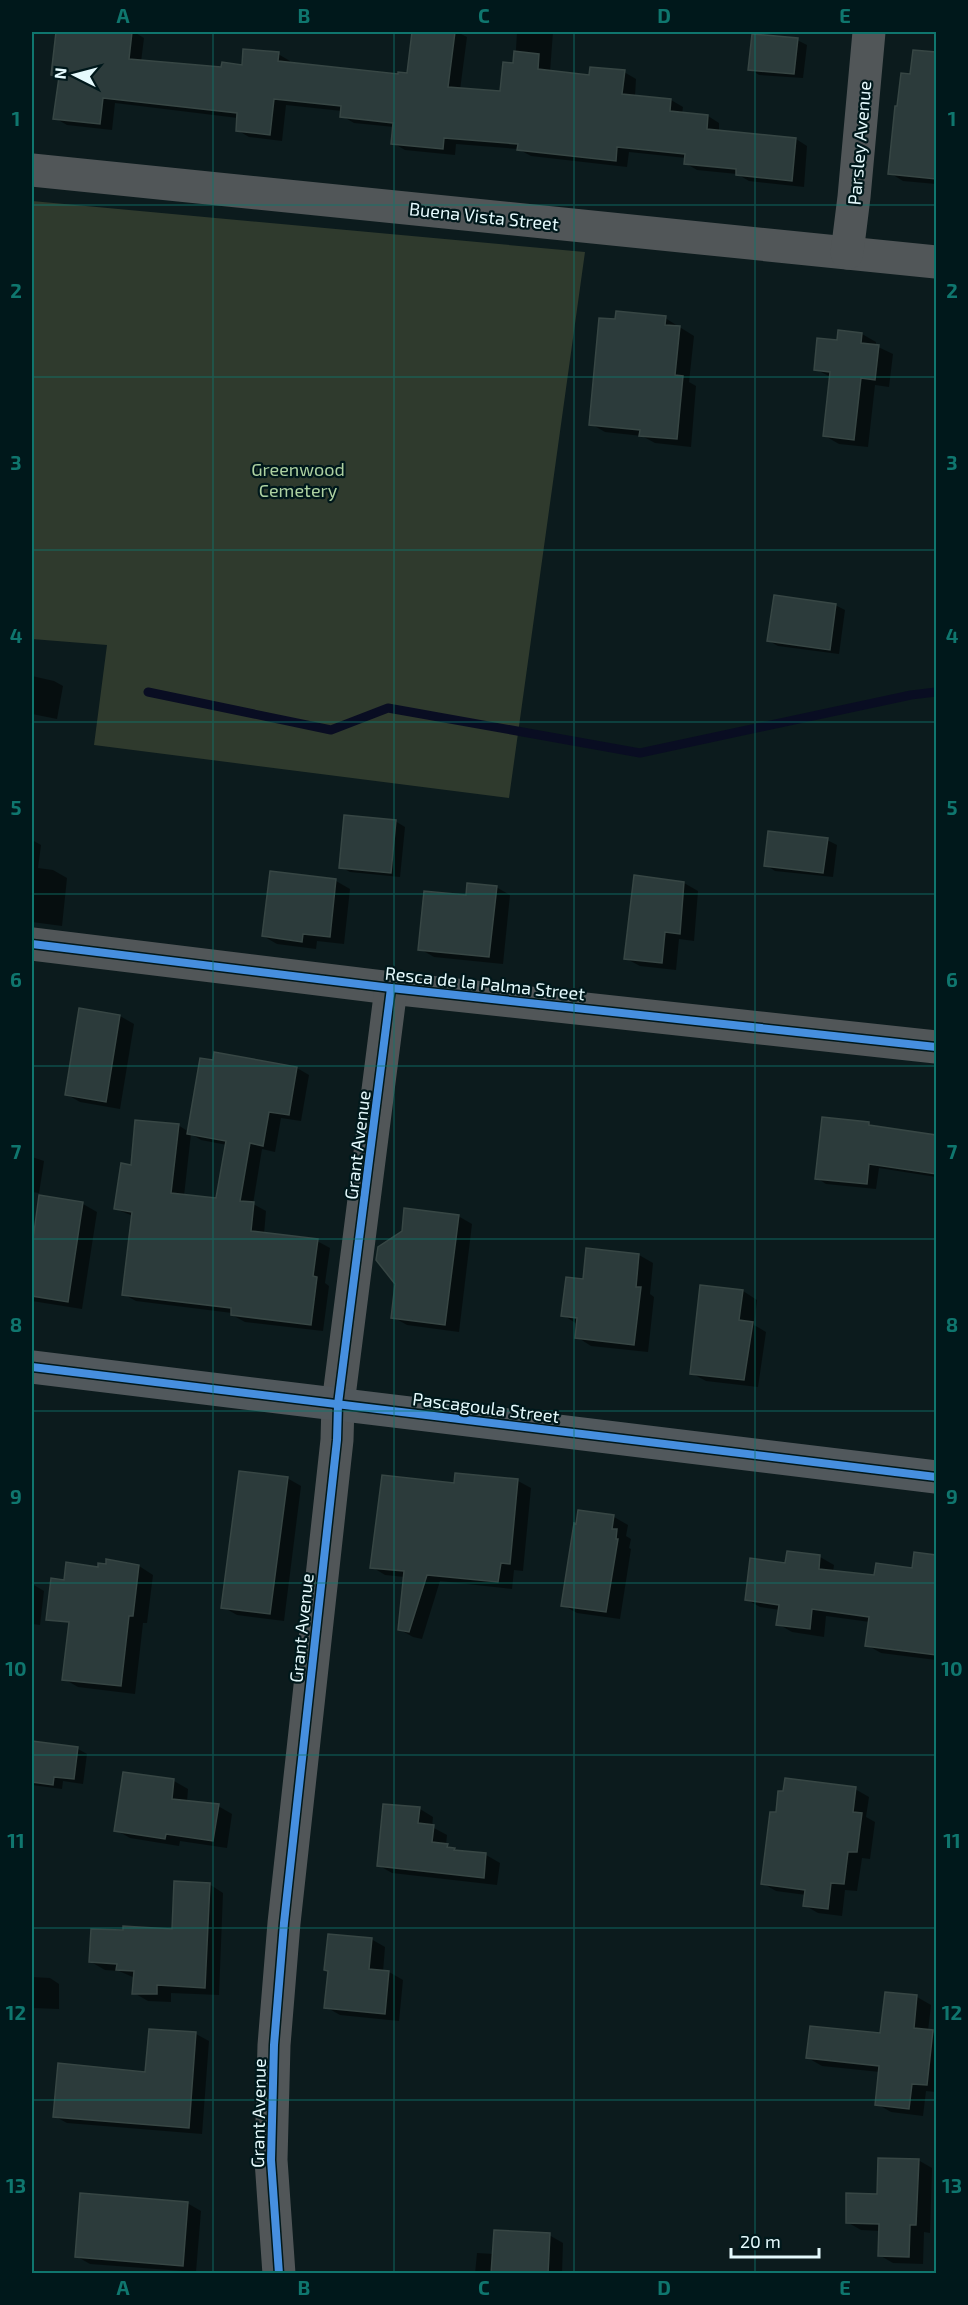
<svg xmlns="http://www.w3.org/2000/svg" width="968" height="2305" viewBox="0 0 968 2305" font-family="'Exo 2',sans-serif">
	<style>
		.green { fill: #2f3a2d }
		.shadow { fill: #0007; fill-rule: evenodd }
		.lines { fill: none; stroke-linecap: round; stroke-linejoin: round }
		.stream { stroke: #090d22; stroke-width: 9 }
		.building { fill: #2c3b3b; stroke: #374644; stroke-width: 1.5 }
		.street { stroke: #515658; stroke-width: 33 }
		.secondary { stroke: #51585c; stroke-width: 33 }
		.cycleway-casing { stroke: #00181b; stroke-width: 11 }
		.cycleway { stroke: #468fdf; stroke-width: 8 }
		.grid { fill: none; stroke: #0f766e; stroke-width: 1.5; stroke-opacity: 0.55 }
		.labels { text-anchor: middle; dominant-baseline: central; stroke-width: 4.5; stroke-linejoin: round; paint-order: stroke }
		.street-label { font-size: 18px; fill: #e5fafd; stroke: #00181b }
		.park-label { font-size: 18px; fill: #add1a1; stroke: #00181b }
		.neatline { fill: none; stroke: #0f766e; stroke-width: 2 }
		.grid-label { font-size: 20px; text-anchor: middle; font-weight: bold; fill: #0f766e }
	</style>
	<rect width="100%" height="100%" fill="#0c1b1d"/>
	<polygon class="green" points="32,201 585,252 509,798 94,745 107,645 32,639"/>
	<g class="shadow">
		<polygon points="58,32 134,32 144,38 141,62 222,69 243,66 278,54 290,61 290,63 399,76 408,75 413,32 457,32 467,37 460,90 501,93 515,65 517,32 553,32 550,72 591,76 624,72 636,79 635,96 671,100 683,107 682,114 708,116 719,123 719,132 796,139 807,146 804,187 749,181 737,174 697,170 685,163 686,158 629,152 627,167 531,156 518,149 456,144 455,155 405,150 393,143 394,127 354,123 342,116 342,111 286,105 282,141 249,137 237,130 238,118 115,103 112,130 67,125 55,118 60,79 52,75"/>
		<polygon points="797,40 807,45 803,78 759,75 750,69"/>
		<polygon points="914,52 936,54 936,184 903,181 890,173 898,108 912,76"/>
		<polygon points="665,318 694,336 689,382 696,386 691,447 655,443 642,436 605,432 591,424"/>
		<polygon points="839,331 862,334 876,342 876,346 893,354 889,387 875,385 868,447 839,444 825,436 831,377 815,369 838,341"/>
		<polygon points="835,605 845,610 839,654 778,646 769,641"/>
		<polygon points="32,676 54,681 63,686 57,719 32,714"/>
		<polygon points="395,821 405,827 400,877 350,872 341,867"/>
		<polygon points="32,840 41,845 38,868 53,870 67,878 62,926 32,922"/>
		<polygon points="827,840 837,845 833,877 775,871 766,865"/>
		<polygon points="271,873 336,881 350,889 344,944 317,941 316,949 277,944 263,936"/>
		<polygon points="684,883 698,891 694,941 679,939 676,970 640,966 625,958"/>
		<polygon points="496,887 510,895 503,964 434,957 420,949 467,897"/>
		<polygon points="80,1009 120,1016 134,1024 120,1109 80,1102 66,1094"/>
		<path d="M297 1068 309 1075 301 1121 281 1118 275 1152 262 1149 253 1204 266 1211 264 1234 317 1241 330 1248 325 1283 329 1286 323 1331 245 1322 232 1315V1313L136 1301 123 1294 133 1216 116 1209 132 1166 178 1125 189 1132ZM191 1134 201 1140 227 1145 217 1199 184 1196Z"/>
		<polygon points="868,1123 877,1128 936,1137 936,1177 879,1168 876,1189 826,1184 817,1178"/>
		<polygon points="32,1157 44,1161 39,1193 32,1192"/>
		<polygon points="41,1197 83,1204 97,1212 82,1309 32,1301 32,1241 34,1241"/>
		<polygon points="458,1216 472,1224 459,1332 407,1325 393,1317"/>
		<polygon points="639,1255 653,1263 650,1294 654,1297 648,1352 591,1346 577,1337 577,1324 563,1315"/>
		<polygon points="743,1291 757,1300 754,1325 766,1332 758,1387 706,1381 691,1373"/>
		<polygon points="287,1478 301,1486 284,1621 237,1615 223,1607"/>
		<polygon points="518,1481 531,1488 523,1571 514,1570 512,1589 440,1581 422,1639 413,1637 399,1629 405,1577 385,1575 372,1567 455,1484"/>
		<polygon points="614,1517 628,1525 626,1536 631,1539 629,1548 631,1549 620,1619 577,1613 563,1605"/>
		<polygon points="788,1552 820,1557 834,1565 833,1572 876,1577 914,1570 915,1554 936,1557 936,1660 881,1653 867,1645 870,1622 826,1616 824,1637 792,1632 778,1624 780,1610 760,1607 746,1599 786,1564"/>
		<polygon points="139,1566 153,1575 147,1623 143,1623 135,1694 78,1687 64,1679 99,1568"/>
		<polygon points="32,1584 44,1591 40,1625 32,1624"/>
		<polygon points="32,1743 78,1749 87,1754 83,1784 63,1781 62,1789 32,1785"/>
		<polygon points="174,1781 188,1789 187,1802 218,1806 232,1814 227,1848 180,1841 179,1846 130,1838 116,1830"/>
		<polygon points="855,1789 869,1797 866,1817 875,1822 870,1859 862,1858 857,1891 845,1890 842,1916 818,1913 804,1905 806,1895 776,1891 762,1883 777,1814"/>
		<polygon points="420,1809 433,1817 432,1827 447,1835 446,1845 459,1852 486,1855 500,1863 497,1885 392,1873 378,1865"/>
		<polygon points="209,1884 223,1893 219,1995 171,1993 171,2002 148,2001 134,1993 135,1978 119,1971 105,1970 91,1962 173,1930"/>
		<polygon points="371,1939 385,1947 383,1972 389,1972 403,1980 399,2021 340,2015 326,2007"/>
		<polygon points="32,1977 50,1978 59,1984 59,2009 32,2008"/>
		<polygon points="886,1993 917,1997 931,2005 928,2031 936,2034 936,2092 926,2091 923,2116 891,2112 877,2104 880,2072 822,2066 808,2058 882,2035"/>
		<polygon points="196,2034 209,2041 202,2134 67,2123 54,2116 147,2074"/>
		<polygon points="918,2160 932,2168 930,2233 924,2232 923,2264 893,2263 879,2255 880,2231 861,2230 847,2222"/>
		<polygon points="187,2203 201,2211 196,2272 90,2264 76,2256"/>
		<polygon points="549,2235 563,2243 562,2274 475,2274 477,2253 494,2254"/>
	</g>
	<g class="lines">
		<polyline class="stream" points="148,692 331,730 388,708 640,753 911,695 936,692"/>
	</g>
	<g class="building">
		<polygon points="56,32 132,32 129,59 221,67 222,62 242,65 243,49 279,52 278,61 398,74 398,72 407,73 412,32 455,32 448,87 500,91 503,62 513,63 514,51 539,54 538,69 589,75 590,67 625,70 622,94 671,99 670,111 708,115 707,129 796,138 792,181 736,175 736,169 684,164 685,154 617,147 616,161 517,150 518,144 444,138 443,149 391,144 393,123 340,117 341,106 274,99 270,135 236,131 237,113 103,98 100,124 53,119 59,77 51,75"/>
		<polygon points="752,34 798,38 794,74 748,70"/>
		<polygon points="913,50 936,52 936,179 888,174 895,106 897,106 901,73 910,74"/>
		<polygon points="616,311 666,316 665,325 680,326 675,375 683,376 677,439 639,436 640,430 589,425 599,318 615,319"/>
		<polygon points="838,330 862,333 861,343 879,345 875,380 861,378 854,440 823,436 830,372 814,370 817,338 837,340"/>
		<polygon points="774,595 836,604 830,650 767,641"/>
		<polygon points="344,815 396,820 391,873 339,868"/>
		<polygon points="768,831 828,838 823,873 764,866"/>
		<polygon points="270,871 336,879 330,937 303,934 302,942 262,936"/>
		<polygon points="634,875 684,882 680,934 665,932 662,963 624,959"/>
		<polygon points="467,883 497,886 489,957 418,950 424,891 466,895"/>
		<polygon points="79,1008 120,1015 106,1102 65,1095"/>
		<polygon points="214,1052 297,1067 289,1115 269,1112 263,1146 250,1143 240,1201 254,1202 251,1231 318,1239 313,1276 317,1277 311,1325 231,1315 231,1308 122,1295 132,1212 114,1209 121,1163 131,1165 135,1120 179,1124 171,1193 216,1198 226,1141 187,1134 200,1058 213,1060"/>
		<polygon points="822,1117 869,1122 869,1125 936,1135 936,1174 869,1164 867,1184 815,1179"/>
		<polygon points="39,1195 83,1202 68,1302 32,1296 32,1247"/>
		<polygon points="404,1208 459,1215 445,1325 391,1318 395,1284 376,1260 378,1247 402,1231"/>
		<polygon points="586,1248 639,1254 636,1287 641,1287 634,1345 575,1338 577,1318 561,1316 566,1277 583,1279"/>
		<polygon points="700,1285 743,1290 739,1320 753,1322 744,1380 690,1374"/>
		<polygon points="239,1471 288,1477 270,1614 221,1608"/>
		<polygon points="455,1473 518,1479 510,1564 501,1563 498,1582 427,1575 409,1632 398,1630 404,1571 370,1568 382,1475 454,1483"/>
		<polygon points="578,1510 614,1515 612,1529 617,1529 616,1539 618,1539 606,1612 561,1606 574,1523 576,1524"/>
		<polygon points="787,1551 820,1555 819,1569 874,1575 876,1563 912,1568 914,1552 936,1555 936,1655 865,1646 869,1617 812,1609 810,1629 776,1625 779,1605 745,1600 750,1558 785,1563"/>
		<polygon points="106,1559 139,1565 133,1616 129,1616 121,1686 62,1680 69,1622 46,1620 51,1578 64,1580 66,1562 98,1567 98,1563 106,1564"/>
		<polygon points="32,1741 78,1747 74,1779 54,1777 53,1785 32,1782"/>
		<polygon points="123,1772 174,1779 172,1799 219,1804 213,1841 166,1834 165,1839 114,1831"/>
		<polygon points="785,1778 856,1787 853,1812 862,1813 857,1852 848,1852 844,1884 831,1883 828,1909 803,1906 805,1890 761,1884 770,1812 776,1812 778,1791 783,1791"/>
		<polygon points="383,1804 420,1807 418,1823 434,1825 432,1842 448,1844 447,1847 455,1848 454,1850 486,1853 484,1878 377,1866"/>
		<polygon points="174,1881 210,1883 205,1988 157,1985 157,1994 132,1994 134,1971 116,1970 117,1964 89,1962 91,1929 123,1930 123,1926 172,1929"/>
		<polygon points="328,1934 372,1938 369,1969 389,1971 385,2014 324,2008 328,1971 324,1970"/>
		<polygon points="885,1992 917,1995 914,2028 933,2030 927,2085 912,2084 909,2109 875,2105 879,2066 806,2058 810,2026 880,2033"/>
		<polygon points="149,2029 196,2032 189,2128 53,2117 58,2063 145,2072"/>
		<polygon points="878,2158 919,2159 916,2225 910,2225 909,2257 878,2256 879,2224 846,2223 846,2193 877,2194"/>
		<polygon points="80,2193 188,2202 183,2266 75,2257"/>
		<polygon points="494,2230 550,2233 548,2274 491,2274"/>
	</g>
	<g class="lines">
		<g class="street">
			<polyline points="32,170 936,262"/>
			<polyline points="847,253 854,197 869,32"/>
			<polyline points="32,944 391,988 936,1047"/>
			<polyline points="279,2274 271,2160 274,2045 284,1923 337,1440 338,1404 391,988"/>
		</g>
		<polyline class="secondary" points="32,1367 936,1477"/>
		<defs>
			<g id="cycleway">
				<polyline points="32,944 391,988 936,1047"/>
				<polyline points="32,1367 936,1477"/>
				<polyline points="279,2274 271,2160 274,2045 284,1923 337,1440 338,1404 391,988"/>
			</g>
		</defs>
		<use href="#cycleway" class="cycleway-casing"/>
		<use href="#cycleway" class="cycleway"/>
	</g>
	<path class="grid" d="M213 32V2274M394 32V2274M574 32V2274M755 32V2274M32 205H936M32 377H936M32 550H936M32 722H936M32 894H936M32 1066H936M32 1239H936M32 1411H936M32 1583H936M32 1755H936M32 1928H936M32 2100H936"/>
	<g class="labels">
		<g class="street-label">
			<text transform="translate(859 143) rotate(-85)">Parsley Avenue</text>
			<text transform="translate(484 216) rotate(6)">Buena Vista Street</text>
			<text transform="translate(485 983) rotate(6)">Resca de la Palma Street</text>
			<text transform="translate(357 1145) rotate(-83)">Grant Avenue</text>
			<text transform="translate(486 1407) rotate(7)">Pascagoula Street</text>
			<text transform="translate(301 1628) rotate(-84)">Grant Avenue</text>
			<text transform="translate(258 2113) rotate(-89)">Grant Avenue</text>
		</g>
		<g class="park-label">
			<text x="298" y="469">Greenwood<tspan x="298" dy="21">Cemetery</tspan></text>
		</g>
	</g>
	<rect width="968" height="2305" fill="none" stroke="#00181b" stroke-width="66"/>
	<g transform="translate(75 75) rotate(276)" stroke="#00181b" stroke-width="4.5" paint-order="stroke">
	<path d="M0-4.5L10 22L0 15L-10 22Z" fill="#e5fafd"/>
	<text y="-9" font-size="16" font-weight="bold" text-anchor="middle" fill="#e5fafd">N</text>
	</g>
	<path d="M731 2248v9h88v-9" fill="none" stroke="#e5fafd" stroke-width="3"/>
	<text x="740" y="2248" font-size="18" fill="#e5fafd" stroke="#00181b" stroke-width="4.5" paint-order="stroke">20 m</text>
	<rect x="33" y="33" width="902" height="2239" class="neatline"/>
	<g class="grid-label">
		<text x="123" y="23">A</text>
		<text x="304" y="23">B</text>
		<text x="484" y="23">C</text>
		<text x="664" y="23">D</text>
		<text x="845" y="23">E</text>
		<text x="16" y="126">1</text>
		<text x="952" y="126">1</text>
		<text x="16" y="298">2</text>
		<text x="952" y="298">2</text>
		<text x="16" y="470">3</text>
		<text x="952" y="470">3</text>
		<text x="16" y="643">4</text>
		<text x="952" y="643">4</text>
		<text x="16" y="815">5</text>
		<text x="952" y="815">5</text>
		<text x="16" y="987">6</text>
		<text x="952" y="987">6</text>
		<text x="16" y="1159">7</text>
		<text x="952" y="1159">7</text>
		<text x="16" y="1332">8</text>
		<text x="952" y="1332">8</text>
		<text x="16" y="1504">9</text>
		<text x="952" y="1504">9</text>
		<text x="16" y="1676">10</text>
		<text x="952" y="1676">10</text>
		<text x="16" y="1848">11</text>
		<text x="952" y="1848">11</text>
		<text x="16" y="2020">12</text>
		<text x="952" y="2020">12</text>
		<text x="16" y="2193">13</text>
		<text x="952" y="2193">13</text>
		<text x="123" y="2295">A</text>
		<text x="304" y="2295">B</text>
		<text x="484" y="2295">C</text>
		<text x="664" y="2295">D</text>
		<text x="845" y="2295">E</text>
	</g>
</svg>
